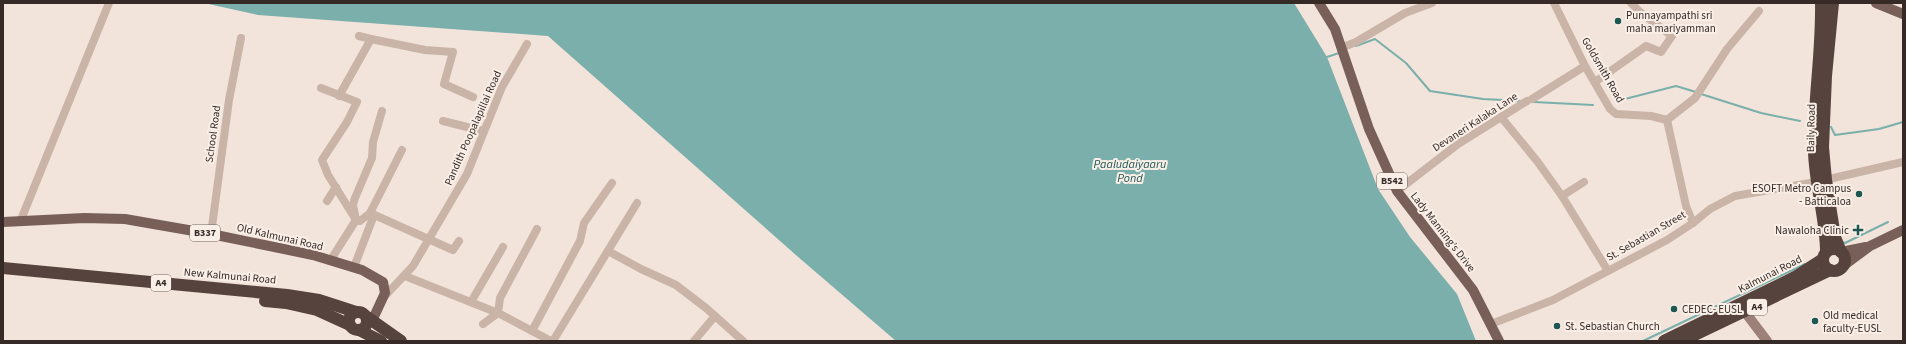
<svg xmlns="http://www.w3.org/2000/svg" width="1906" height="344" viewBox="0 0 1906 344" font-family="'Source Sans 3',sans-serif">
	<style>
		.water { fill: #7aafab }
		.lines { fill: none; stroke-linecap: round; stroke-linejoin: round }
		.stream { stroke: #7aafab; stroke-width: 2 }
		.street { stroke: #cab3a7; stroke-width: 8 }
		.secondary { stroke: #9d8178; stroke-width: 10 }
		.primary { stroke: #785f58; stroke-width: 10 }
		.highway { stroke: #57433e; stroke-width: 12 }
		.poi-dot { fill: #1d5754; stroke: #f9efe7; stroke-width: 1.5 }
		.labels { text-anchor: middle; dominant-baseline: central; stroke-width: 4; stroke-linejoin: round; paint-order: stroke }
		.shield { fill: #f9efe7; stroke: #706561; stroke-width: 1 }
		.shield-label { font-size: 10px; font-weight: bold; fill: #362a27 }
		.poi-label { font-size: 11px; fill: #362a27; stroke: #f9efe7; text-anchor: start }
		.street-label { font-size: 11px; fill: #362a27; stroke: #f9efe7 }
		.water-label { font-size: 12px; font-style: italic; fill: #1d5754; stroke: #f9efe7 }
	</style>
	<rect width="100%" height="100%" fill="#f2e4db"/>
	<polygon class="water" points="204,3 1294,3 1327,57 1378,189 1410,237 1457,294 1476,341 896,341 797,256 548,36 258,15"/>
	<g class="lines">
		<g class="stream">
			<polyline points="1356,46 1375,39 1406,63 1430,91 1483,99 1522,101"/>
			<polyline points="1327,57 1339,53"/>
			<polyline points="1701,94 1761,113 1800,121"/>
			<polyline points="1621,100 1676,86 1696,92"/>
			<polyline points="1534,102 1593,105"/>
			<polyline points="1831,127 1835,135 1879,129 1903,122"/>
			<polyline points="1842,242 1845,243 1888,222"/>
			<polyline points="1643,341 1805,264"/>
		</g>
		<g class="street">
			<polyline points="1554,3 1585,66 1610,109 1616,114 1651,116 1667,120 1686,206 1693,223"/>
			<polyline points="371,39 425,50 453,52 444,84 473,97"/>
			<polyline points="1341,48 1356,42 1405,13 1432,3"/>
			<polyline points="1595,82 1646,46 1661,52 1672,36 1640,12 1631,3"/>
			<polyline points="321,88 357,102 347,122 322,160 328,175 356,220 353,205 355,198 372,158 373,142 382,111"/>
			<polyline points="339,96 371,39 359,36"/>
			<polyline points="1532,99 1585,66"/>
			<polyline points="1501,117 1537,161 1562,196 1608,271"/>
			<polyline points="1667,120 1695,98 1727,49 1759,11"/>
			<polyline points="443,121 483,131"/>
			<polyline points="1397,191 1458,144 1527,101"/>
			<polyline points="1562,196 1584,182"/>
			<polyline points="327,201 336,187"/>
			<polyline points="370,213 453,250 459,241"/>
			<polyline points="20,222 109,3"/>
			<polyline points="211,234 229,100 241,38"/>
			<polyline points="608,251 641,269 676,285 706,308 743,341"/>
			<polyline points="330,261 356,220 360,221 370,213 402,150"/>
			<polyline points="354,267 374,215"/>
			<polyline points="405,276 498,313 551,341"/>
			<polyline points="383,298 413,266 467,174 502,87 527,44"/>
			<polyline points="471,302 503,247"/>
			<polyline points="483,324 498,313 500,298 537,229"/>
			<polyline points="1491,324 1553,300 1608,271 1667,240 1693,223 1710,209 1735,196 1816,182 1903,162"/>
			<polyline points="532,331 580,241 584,223 612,183"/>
			<polyline points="553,341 637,203"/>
			<polyline points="694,341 715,316"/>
		</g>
		<polyline class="secondary" points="1745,312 1767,341"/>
		<g class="primary">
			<polyline points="1319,3 1335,29 1369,129 1397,191 1473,290 1499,341"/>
			<polyline points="1876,3 1903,14"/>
			<polyline points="3,222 84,218 125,219 211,234 313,255 362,270 383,282 385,293 372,321"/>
			<polyline points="1841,252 1866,247"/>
			<polyline points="1843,266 1870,246 1903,230"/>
		</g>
		<g class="highway">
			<path d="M1821 3C1822 53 1813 102 1814 152 1815 186 1826 219 1826 252"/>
			<polyline points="1833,3 1826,76 1823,147 1826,180 1835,237 1841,252"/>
			<circle cx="1834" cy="260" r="11"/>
			<polyline points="3,268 287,295 319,300 356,312"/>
			<polyline points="265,301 286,303 317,310 350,325"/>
			<circle cx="358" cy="321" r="9"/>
			<polyline points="367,317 401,341"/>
			<polyline points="359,330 381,341"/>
			<polyline points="1664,341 1795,277 1823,259"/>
			<polyline points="1682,341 1830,270"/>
		</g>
	</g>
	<g class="poi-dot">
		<circle cx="1618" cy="21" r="4"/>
		<circle cx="1859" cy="194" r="4"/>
		<path d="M1856 224h4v4h4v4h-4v4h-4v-4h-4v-4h4z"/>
		<circle cx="1674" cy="309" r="4"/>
		<circle cx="1815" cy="321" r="4"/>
		<circle cx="1557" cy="326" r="4"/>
	</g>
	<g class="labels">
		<g class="shield">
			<rect x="1377" y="173" width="30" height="16" rx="3"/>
			<rect x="190" y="225" width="30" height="16" rx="3"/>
			<rect x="151" y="275" width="20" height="16" rx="3"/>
			<rect x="1747" y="299" width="20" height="16" rx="3"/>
		</g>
		<g class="shield-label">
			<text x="1392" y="181">B542</text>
			<text x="205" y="233">B337</text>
			<text x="161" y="283">A4</text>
			<text x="1757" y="307">A4</text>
		</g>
		<g class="poi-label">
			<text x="1626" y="15">Punnayampathi sri<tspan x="1626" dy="13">maha mariyamman</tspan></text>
			<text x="1851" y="188" text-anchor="end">ESOFT Metro Campus<tspan x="1851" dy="13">- Batticaloa</tspan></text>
			<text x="1849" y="230" text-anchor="end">Nawaloha Clinic</text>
			<text x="1682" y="309">CEDEC- EUSL</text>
			<text x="1823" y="315">Old medical<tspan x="1823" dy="13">faculty-EUSL</tspan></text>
			<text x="1565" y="326">St. Sebastian Church</text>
		</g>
		<g class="street-label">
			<text transform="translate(1603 70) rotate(60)">Goldsmith Road</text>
			<text transform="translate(1475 122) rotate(-33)">Devaneri Kalaka Lane</text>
			<text transform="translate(473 128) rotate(-66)">Pandith Poopalapillai Road</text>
			<text transform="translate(1811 128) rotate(-89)">Baily Road</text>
			<text transform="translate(213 134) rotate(-82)">School Road</text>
			<text transform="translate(1443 232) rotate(52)">Lady Manning’s Drive</text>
			<text transform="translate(1646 236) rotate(-30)">St. Sebastian Street</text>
			<text transform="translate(280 237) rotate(13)">Old Kalmunai Road</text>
			<text transform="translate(1770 274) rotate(-27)">Kalmunai Road</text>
			<text transform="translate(230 276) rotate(5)">New Kalmunai Road</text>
		</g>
		<g class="water-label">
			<text x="1130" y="164">Paaludaiyaaru<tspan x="1130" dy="14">Pond</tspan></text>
		</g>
	</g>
	<rect width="1906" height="344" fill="none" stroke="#362a27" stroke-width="8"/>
</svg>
